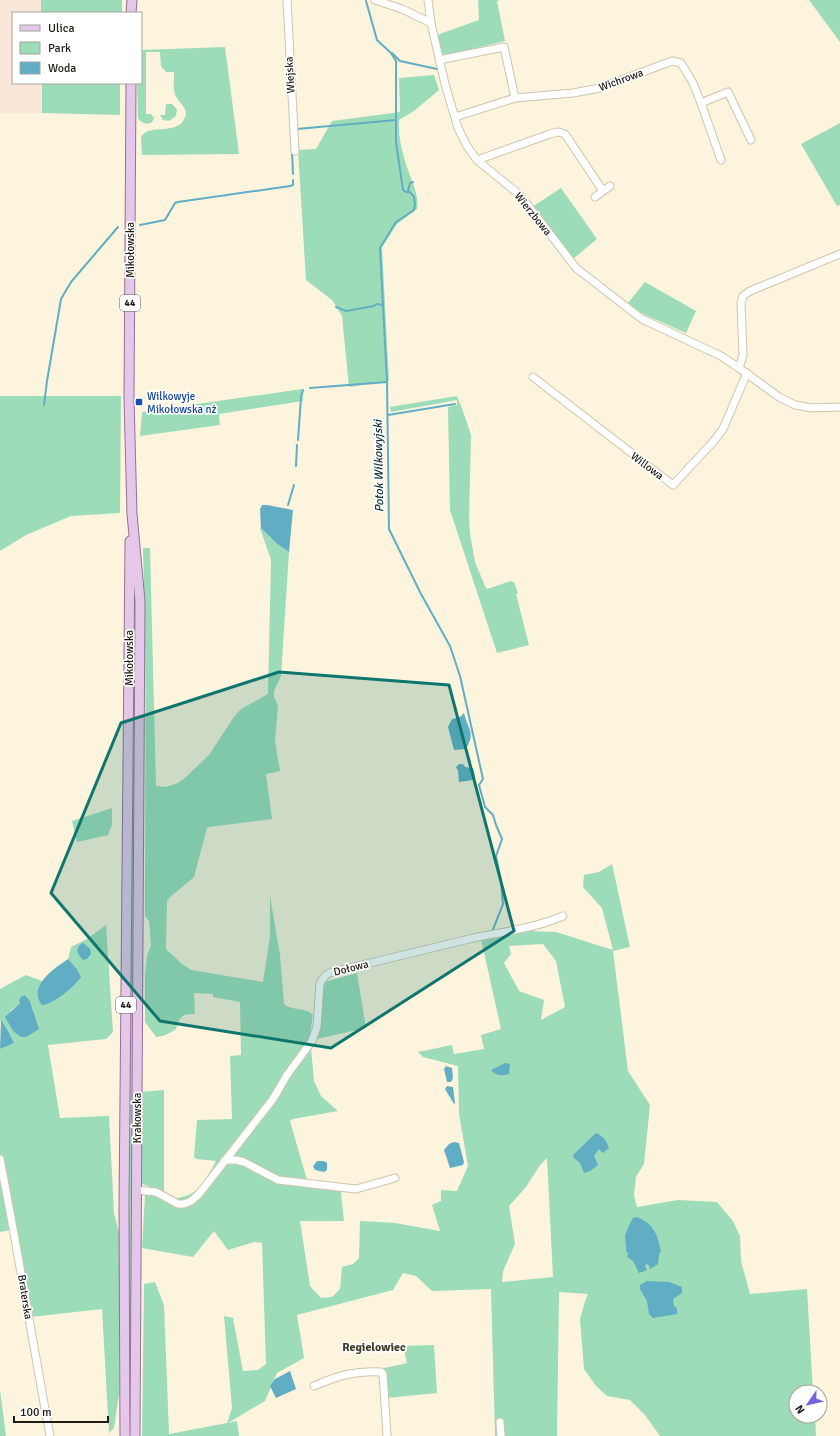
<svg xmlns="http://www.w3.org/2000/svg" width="840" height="1436" viewBox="0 0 840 1436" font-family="Signika,sans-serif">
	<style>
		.industrial { fill: #fae7d7 }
		.green { fill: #9ddcb8; fill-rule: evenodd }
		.water { fill: #61aec4 }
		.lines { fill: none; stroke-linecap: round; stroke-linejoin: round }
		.stream { stroke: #61aec4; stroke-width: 2 }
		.minor-casing { stroke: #cdc5ae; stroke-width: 9 }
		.major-casing { stroke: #937294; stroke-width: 11 }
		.minor { stroke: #fff; stroke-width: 7 }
		.major { stroke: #e4c7e9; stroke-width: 9 }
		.marked { fill: #0f766e; fill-opacity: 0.2; stroke: #0f766e; stroke-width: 3; stroke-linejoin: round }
		.transit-dot { fill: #1a4fb4; stroke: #fff; stroke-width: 1.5 }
		.labels { text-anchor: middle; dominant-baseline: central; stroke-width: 3.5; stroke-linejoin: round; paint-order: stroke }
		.shield { fill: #fff; stroke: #62605a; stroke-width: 1 }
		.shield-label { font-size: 10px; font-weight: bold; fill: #1f1c13 }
		.street-label { font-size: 11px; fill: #1f1c13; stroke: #fff }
		.transit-label { font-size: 11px; fill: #164399; stroke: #fff; text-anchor: start }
		.water-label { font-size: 12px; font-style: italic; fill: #092f39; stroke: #fff }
		.neighbourhood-label { font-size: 12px; font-weight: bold; fill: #413a27; stroke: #fff }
	</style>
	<rect width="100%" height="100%" fill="#fdf4dd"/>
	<polygon class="industrial" points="0,0 42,0 43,13 13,13 13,83 43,83 42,113 0,113"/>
	<g class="green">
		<rect x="41" y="0" width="81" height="13"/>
		<polygon points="478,0 500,0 497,1 505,41 442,56 437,35 479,20"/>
		<polygon points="809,0 840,0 840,42"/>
		<path d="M225 47 239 154 142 155 141 137C143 134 145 132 148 131 158 128 177 131 183 121 192 108 177 103 175 94 173 88 174 79 174 72H166L161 66 160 52H146V114H151L154 118C152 127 141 124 138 118L137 83H141V50Z"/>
		<path d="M434 75 439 90 414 111 399 120C398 133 401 147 405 161 409 176 420 194 417 209L397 224 382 247 389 381 349 387 342 316 332 300 306 280 298 150 316 149 332 121 400 112 399 78Z"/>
		<polygon points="42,83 120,83 120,115 42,113"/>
		<polygon points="166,104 172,104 177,109 176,116 169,121 163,120 160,115 165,115"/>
		<polygon points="840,123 840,205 837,206 801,144"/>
		<polygon points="561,188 597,239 573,259 532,207"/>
		<polygon points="645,282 696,311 686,333 645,315 627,304"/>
		<polygon points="302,389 303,401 219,414 220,425 140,436 142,412"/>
		<polygon points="0,396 121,396 120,513 71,516 26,535 0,551"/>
		<polygon points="457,396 463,411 471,435 469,518 470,534 475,562 485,586 487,589 511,581 514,582 518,593 516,594 529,645 497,653 450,510 448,407 457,405 457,400 391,412 390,407"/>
		<path d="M260 528H261L276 543 289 552 281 676 274 691V697L278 706 275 741 280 771 266 774 272 819 209 827 207 828 194 877 169 898 167 902 166 949 182 964 191 970 263 982 270 937V896L280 955 284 1004C292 1011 306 1007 313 1015 310 1028 312 1040 301 1050L311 1048 314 1081 321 1096 338 1111 293 1119 290 1121 307 1180 342 1185 341 1194 344 1221H300L310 1286 321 1298 332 1297 340 1289 342 1267 353 1264 359 1258 360 1221 395 1223 440 1231 432 1205 441 1201V1190L457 1191 468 1166 459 1114 458 1066 423 1057 418 1052 452 1045 454 1054 484 1049 481 1035 501 1029 481 939 507 936V930L556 932 613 950 602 908 583 887 584 875 599 872 612 864 630 947 613 951 628 1071 650 1105 644 1164 636 1177 634 1195 637 1207 678 1200 717 1202 733 1221 740 1236 741 1261 750 1294 807 1289 813 1392H796V1416H815L816 1436H660L645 1415 630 1400 607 1396 596 1386 584 1369 580 1319 585 1301 588 1294 559 1292 557 1436H495L491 1289 432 1291 416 1276 403 1273 393 1290 297 1315 304 1358 277 1373 265 1401 228 1423 237 1421 239 1436H142L144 1284 155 1282 164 1305 169 1434 227 1423 232 1408 224 1316 233 1318 243 1371 258 1370 266 1364 262 1243 254 1242 228 1250 214 1231 193 1257 142 1248 145 1195 163 1192 142 1184 141 1092 164 1090V1192L176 1198C199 1196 206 1179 216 1161L196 1159 194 1157 197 1120 232 1119 230 1056 241 1055 240 1002 213 997V994L194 993 195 1014C181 1014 180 1016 176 1029 170 1033 163 1037 156 1037L145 1022V975L147 956 151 945 149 921 145 916C145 793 147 670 143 548H150L156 786 166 787 178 783 186 777 209 755 234 717 241 709 268 694 271 560ZM543 944 556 961 565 1007 541 1020 544 1000 519 991 504 963 511 954 509 946ZM547 1158 553 1277 502 1282 503 1271 515 1244 509 1206 526 1187 540 1165Z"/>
		<polygon points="133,619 136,619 131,1429 130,1431 129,1240"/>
		<polygon points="112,808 112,825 108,835 77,842 72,821"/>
		<path d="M106 925 113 1032 106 1039 48 1045 60 1118 109 1116 114 1213 121 1241 119 1306V1394L114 1428 109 1433 102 1309 31 1317 17 1229 0 1232V1049L13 1043 0 1021V989L26 975 42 981 38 990 76 968 68 959 71 947 87 939ZM25 995 30 1001 34 1012 10 1011 20 1003Z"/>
		<polygon points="357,973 366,1028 317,1039 323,990 325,982"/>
		<polygon points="434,1345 437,1393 387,1398 380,1369 407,1363 403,1346"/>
		<polygon points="0,1390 6,1436 0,1436"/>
	</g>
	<g class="water">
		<polygon points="262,505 267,505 293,510 289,552 276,543 261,528 260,509"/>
		<path d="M464 713C468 730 476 732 466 749L454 750 448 727 452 719 460 717Z"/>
		<polygon points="459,764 463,764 465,767 473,768 475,776 473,780 459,782 458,771 456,767"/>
		<path d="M82 943 85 944 90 949 91 954 87 959 83 960C78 954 74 950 82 943Z"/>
		<path d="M68 959 76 968 81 977C74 987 54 1004 42 1005 27 986 55 968 68 959Z"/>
		<polygon points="25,995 30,1001 39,1029 26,1037 21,1037 13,1031 5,1017 20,1003 19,1000 21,997"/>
		<polygon points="1,1020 8,1031 14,1043 0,1049"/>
		<path d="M505 1063 510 1064 509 1074C502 1076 496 1076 491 1070Z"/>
		<polygon points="446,1066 452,1068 453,1078 451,1082 447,1082 444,1069"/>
		<polygon points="447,1086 453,1087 455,1103 454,1104 445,1089"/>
		<path d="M596 1133C603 1136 607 1141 609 1148L603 1153 599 1149 594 1156 598 1165 590 1171 584 1173 580 1163 573 1157 574 1154Z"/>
		<polygon points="454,1142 459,1143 464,1162 463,1165 450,1168 444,1150 449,1144"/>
		<polygon points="317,1161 324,1161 327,1163 327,1170 324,1172 315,1170 313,1166"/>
		<path d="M637 1217C655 1225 657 1234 661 1251L659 1254 658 1264 650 1269 649 1265 646 1264 645 1266 647 1270 639 1273 633 1261 627 1257 628 1253 626 1251C627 1246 625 1242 625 1237 626 1230 630 1224 633 1218Z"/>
		<polygon points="647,1281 669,1282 682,1287 682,1293 673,1299 674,1306 677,1308 677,1314 653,1318 649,1314 647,1301 640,1289 640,1285"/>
		<polygon points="290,1371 296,1389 276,1398 270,1386 275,1379"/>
	</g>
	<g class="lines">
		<g class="stream">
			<polyline points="366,1 377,40 391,53 396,61 396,142 403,190 406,192 410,192 414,197 415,205 414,210 396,222 380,248 387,382 389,529 421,594 450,646 460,676 483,779 479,785 485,807 493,815 496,825 502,839 496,856 501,881 503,904 492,932"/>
			<polyline points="392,53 400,61 437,69"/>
			<polyline points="297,129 396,120"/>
			<polyline points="292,151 293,174"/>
			<polyline points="408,191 410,183 413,182"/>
			<polyline points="140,225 165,220 175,203 178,202 290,186 293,185 293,180"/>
			<polyline points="336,307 346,311 374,306 377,304 382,305"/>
			<polyline points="310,388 387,382"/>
			<polyline points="44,405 47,381 61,299 71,282 118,227"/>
			<polyline points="388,415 455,404"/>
			<polyline points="298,440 301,397 303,390"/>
			<polyline points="296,466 297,445"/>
			<polyline points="288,505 294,485"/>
		</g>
		<defs>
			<g id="minor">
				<polyline points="287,0 295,151"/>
				<polyline points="375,0 402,9 431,23"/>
				<polyline points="428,0 431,23 445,84 458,128 467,146 477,160 521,196 576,268 642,319 721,356 739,368 779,397 795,405 812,408 840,407"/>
				<polyline points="439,60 504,47 515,98"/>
				<polyline points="701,103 721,160"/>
				<polyline points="455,117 515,98 573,93 600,88 672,61 681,63 693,83 701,103 728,92 751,140"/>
				<polyline points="477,160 550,134 558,132 565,134 603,191"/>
				<polyline points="595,197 610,186"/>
				<polyline points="739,368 743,355 741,303 743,296 750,291 840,254"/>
				<polyline points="533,377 673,485 713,442 723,429 747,373"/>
				<path d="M0 1159C18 1251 33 1344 50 1436"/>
				<polyline points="225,1160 236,1160 244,1162 278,1180 356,1189 395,1178"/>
				<path d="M136 1190 156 1192 178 1204H184L191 1201 199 1194 273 1099 287 1075 312 1041 317 1027 320 983 325 976 329 973C376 962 422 950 469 939 500 932 533 929 563 916"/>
				<path d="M314 1386C337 1376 356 1370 381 1372L383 1374 387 1436"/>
				<polyline points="500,1422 501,1436"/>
			</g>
			<g id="major">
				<polyline points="131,13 132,0"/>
				<polyline points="131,83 129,399 132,514 140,601 135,1436"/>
				<polyline points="125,1436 124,1208 130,541"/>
			</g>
		</defs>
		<use href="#minor" class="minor-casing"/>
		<use href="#major" class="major-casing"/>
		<use href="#minor" class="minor"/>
		<use href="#major" class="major"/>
	</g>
	<path class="marked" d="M279 672 449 685 514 931 331 1048 160 1021 51 893 121 723Z"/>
	<rect class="transit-dot" x="135" y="398" width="8" height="8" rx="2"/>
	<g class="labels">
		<g class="shield">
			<rect x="120" y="295" width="20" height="16" rx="3"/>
			<rect x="116" y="997" width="20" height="16" rx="3"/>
		</g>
		<g class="shield-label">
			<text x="130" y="303">44</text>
			<text x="126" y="1005">44</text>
		</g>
		<g class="street-label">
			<text transform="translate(290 75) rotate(-93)">Wiejska</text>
			<text transform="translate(621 80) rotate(-20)">Wichrowa</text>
			<text transform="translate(533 214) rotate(51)">Wierzbowa</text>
			<text transform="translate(130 250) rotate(-90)">Mikołowska</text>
			<text transform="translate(647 466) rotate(37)">Willowa</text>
			<text transform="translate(129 658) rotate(-90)">Mikołowska</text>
			<text transform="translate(351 968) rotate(-14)">Dołowa</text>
			<text transform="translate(137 1118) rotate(-90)">Krakowska</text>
			<text transform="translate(25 1297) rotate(81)">Braterska</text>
		</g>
		<g class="transit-label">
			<text x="147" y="396">Wilkowyje<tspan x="147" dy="13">Mikołowska nż</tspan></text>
		</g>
		<g class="water-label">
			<text transform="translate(379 466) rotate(-91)">Potok Wilkowyjski</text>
		</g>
		<g class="neighbourhood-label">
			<text x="374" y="1347">Regielowiec</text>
		</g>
	</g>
	<rect x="12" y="12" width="130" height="72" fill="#ffffff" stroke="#a5a4a1"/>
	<rect x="20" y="25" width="20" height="6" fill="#e4c7e9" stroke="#a5a4a1"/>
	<text x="48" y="32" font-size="12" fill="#1f1c13">Ulica</text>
	<rect x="20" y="42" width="20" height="12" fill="#9ddcb8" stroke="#a5a4a1"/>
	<text x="48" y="52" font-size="12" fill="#1f1c13">Park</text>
	<rect x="20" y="62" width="20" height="12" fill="#61aec4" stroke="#a5a4a1"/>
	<text x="48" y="72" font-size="12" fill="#1f1c13">Woda</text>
	<g transform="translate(808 1404) rotate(236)"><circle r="19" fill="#ffffff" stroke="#a5a4a1"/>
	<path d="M0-3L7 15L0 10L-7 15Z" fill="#7963dd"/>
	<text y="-6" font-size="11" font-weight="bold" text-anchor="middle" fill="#1f1c13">N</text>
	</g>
	<path d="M14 1416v6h94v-6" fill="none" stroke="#1f1c13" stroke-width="2"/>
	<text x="20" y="1416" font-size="12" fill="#1f1c13" stroke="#ffffff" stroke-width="3" paint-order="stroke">100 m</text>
</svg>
